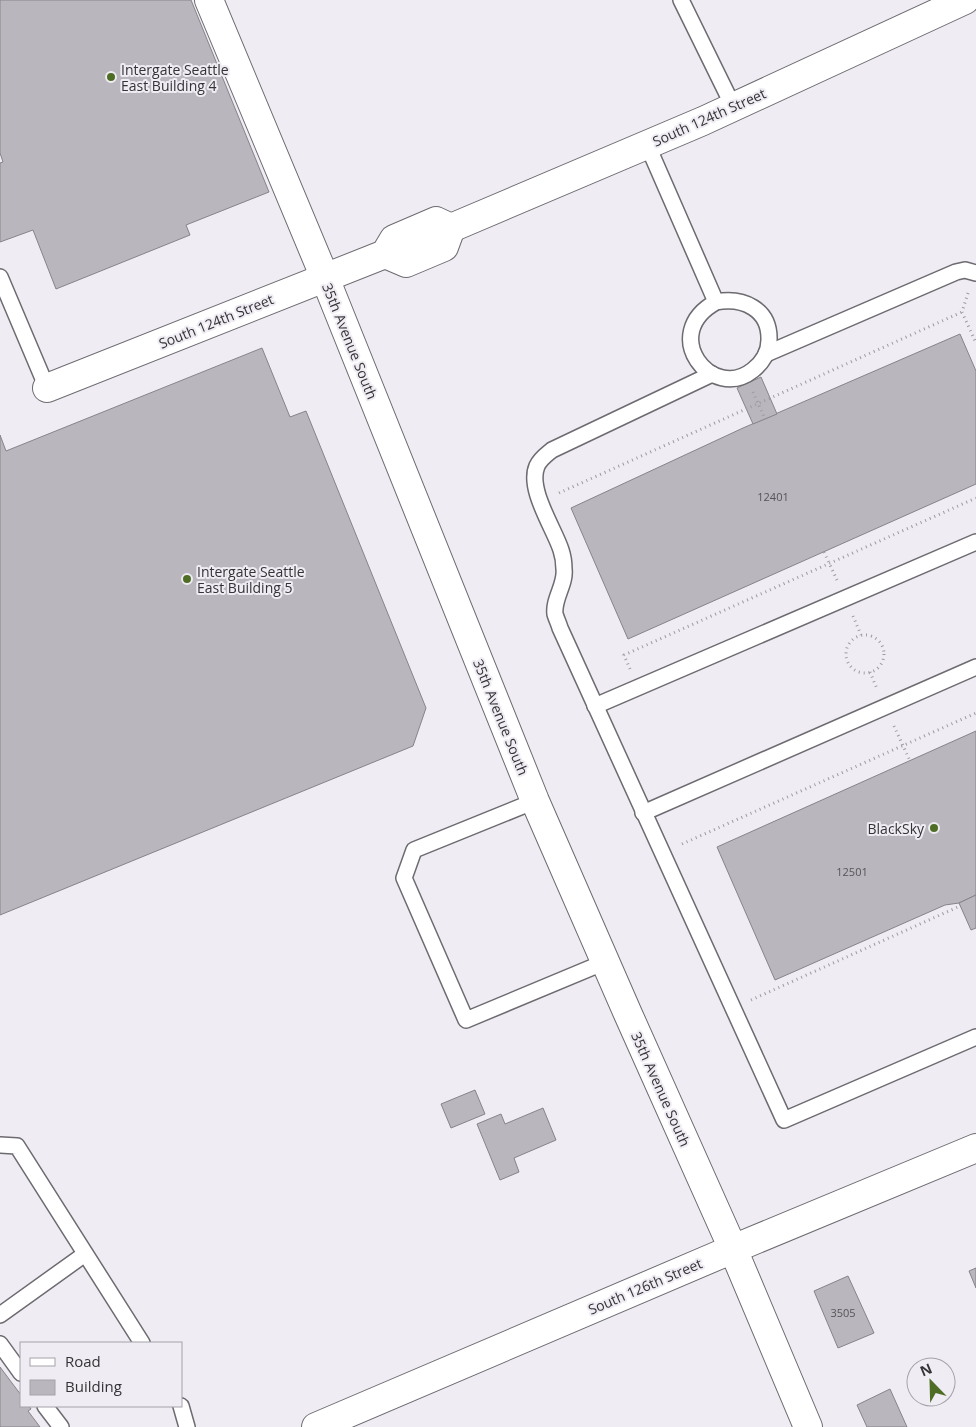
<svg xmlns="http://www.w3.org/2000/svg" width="976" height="1427" viewBox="0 0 976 1427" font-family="'Open Sans',sans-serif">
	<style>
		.building { fill: #b9b6bd; stroke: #87838a }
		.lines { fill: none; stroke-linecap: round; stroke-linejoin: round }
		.service-casing { stroke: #6d6a70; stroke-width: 18 }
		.minor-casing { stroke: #6d6a70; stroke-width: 30 }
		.path { stroke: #9d9ba0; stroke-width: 3; stroke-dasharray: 1 4; stroke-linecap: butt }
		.service { stroke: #fff; stroke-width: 15 }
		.minor { stroke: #fff; stroke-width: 28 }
		.poi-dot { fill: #4e6e25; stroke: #f0ecf4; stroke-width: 2 }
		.labels { text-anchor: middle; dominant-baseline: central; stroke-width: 4; stroke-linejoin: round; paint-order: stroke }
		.number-label { font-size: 11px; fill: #555457 }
		.poi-label { font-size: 14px; fill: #343335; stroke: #f0ecf4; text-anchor: start }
		.street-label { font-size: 14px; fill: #343335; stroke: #f0ecf4 }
	</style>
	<rect width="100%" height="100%" fill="#f0ecf4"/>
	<g class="building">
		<polygon points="0,0 191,0 269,192 186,225 190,235 56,289 33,230 0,242 0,163 3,162 0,153"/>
		<polygon points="960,334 976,371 976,484 628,639 571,508 743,428"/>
		<polygon points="262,348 290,417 306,411 426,708 413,746 0,915 0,435 6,451"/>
		<polygon points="761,377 777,414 753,424 737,388"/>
		<polygon points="976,731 976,895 959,903 945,905 775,980 717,847"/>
		<polygon points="976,895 976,928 971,930 959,903"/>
		<polygon points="475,1090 485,1114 451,1128 441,1104"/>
		<polygon points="543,1108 556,1140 514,1158 519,1172 500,1180 477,1124 501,1114 505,1124"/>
		<polygon points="976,1268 976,1288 969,1271"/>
		<polygon points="848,1276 874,1333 838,1348 814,1291"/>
		<polygon points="0,1367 21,1395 21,1406 29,1406 31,1409 28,1411 40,1427 0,1427"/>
		<polygon points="890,1389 907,1427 867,1427 857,1405"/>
	</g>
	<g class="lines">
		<defs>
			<g id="service">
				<polyline points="681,0 733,106"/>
				<path d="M647 144 716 302C743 297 770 309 769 340 769 352 762 363 753 370 712 403 658 334 716 302"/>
				<polyline points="0,277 47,388"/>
				<polyline points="766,354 956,272 965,270 976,273"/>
				<path d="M712 374 552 450C546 455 540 459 537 466 527 489 554 528 561 550 563 556 564 562 564 569 566 584 553 599 555 614 556 618 559 624 560 628L784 1120 976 1037"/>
				<polyline points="595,706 976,542"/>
				<polyline points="535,801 414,850 404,878 466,1020 605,962"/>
				<polyline points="643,813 976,667"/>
				<polyline points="0,1145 17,1146 142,1343"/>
				<polyline points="0,1315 85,1254"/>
				<polyline points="0,1344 21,1373"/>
				<polyline points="45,1406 61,1427"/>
				<polyline points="181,1406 187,1427"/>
			</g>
			<g id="minor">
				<polyline points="209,0 325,278 535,801 628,1014 733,1249 808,1427"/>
				<polyline points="385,254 406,263 444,247 451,228"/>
				<polyline points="47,388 385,254 394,239 436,221 451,228 703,121 965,0"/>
				<polyline points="316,1427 733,1249 976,1148"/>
			</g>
		</defs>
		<use href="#service" class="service-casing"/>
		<use href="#minor" class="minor-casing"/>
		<g class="path">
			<polyline points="968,293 962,312 976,343"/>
			<polyline points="753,392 765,419"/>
			<polyline points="559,493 962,312"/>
			<polyline points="824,552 837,580"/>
			<polyline points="853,616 861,635"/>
			<circle cx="865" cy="654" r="19"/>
			<polyline points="630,669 624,655 976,498"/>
			<polyline points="870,672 877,689"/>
			<polyline points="894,726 910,761"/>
			<polyline points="682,844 976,713"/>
			<polyline points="751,1000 960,906"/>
		</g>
		<use href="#service" class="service"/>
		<use href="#minor" class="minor"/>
	</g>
	<g class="poi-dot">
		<circle cx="111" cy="77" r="5"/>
		<circle cx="187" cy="579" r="5"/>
		<circle cx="934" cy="828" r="5"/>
	</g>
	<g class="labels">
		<g class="number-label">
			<text x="773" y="496">12401</text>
			<text x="852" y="871">12501</text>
			<text x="843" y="1312">3505</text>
		</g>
		<g class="poi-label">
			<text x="121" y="69">Intergate Seattle<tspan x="121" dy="16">East Building 4</tspan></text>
			<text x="197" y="571">Intergate Seattle<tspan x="197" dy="16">East Building 5</tspan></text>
			<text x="924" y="828" text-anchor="end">BlackSky</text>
		</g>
		<g class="street-label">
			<text transform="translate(709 117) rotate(-24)">South 124th Street</text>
			<text transform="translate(216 321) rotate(-22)">South 124th Street</text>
			<text transform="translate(350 341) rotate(68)">35th Avenue South</text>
			<text transform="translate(501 717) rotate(68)">35th Avenue South</text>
			<text transform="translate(661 1089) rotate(66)">35th Avenue South</text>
			<text transform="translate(645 1286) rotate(-23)">South 126th Street</text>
		</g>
	</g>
	<rect x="20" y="1342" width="162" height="65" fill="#f0ecf4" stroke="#a5a2a8"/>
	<rect x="30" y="1358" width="25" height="8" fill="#ffffff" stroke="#a5a2a8"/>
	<text x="65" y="1367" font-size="15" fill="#343335">Road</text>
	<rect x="30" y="1380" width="25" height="15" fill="#b9b6bd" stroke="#a5a2a8"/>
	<text x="65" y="1392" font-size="15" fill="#343335">Building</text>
	<g transform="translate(931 1382) rotate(337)"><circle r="24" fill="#f0ecf4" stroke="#a5a2a8"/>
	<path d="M0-4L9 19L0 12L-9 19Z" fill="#4e6e25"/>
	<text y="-8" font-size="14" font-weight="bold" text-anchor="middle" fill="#343335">N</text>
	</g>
</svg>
